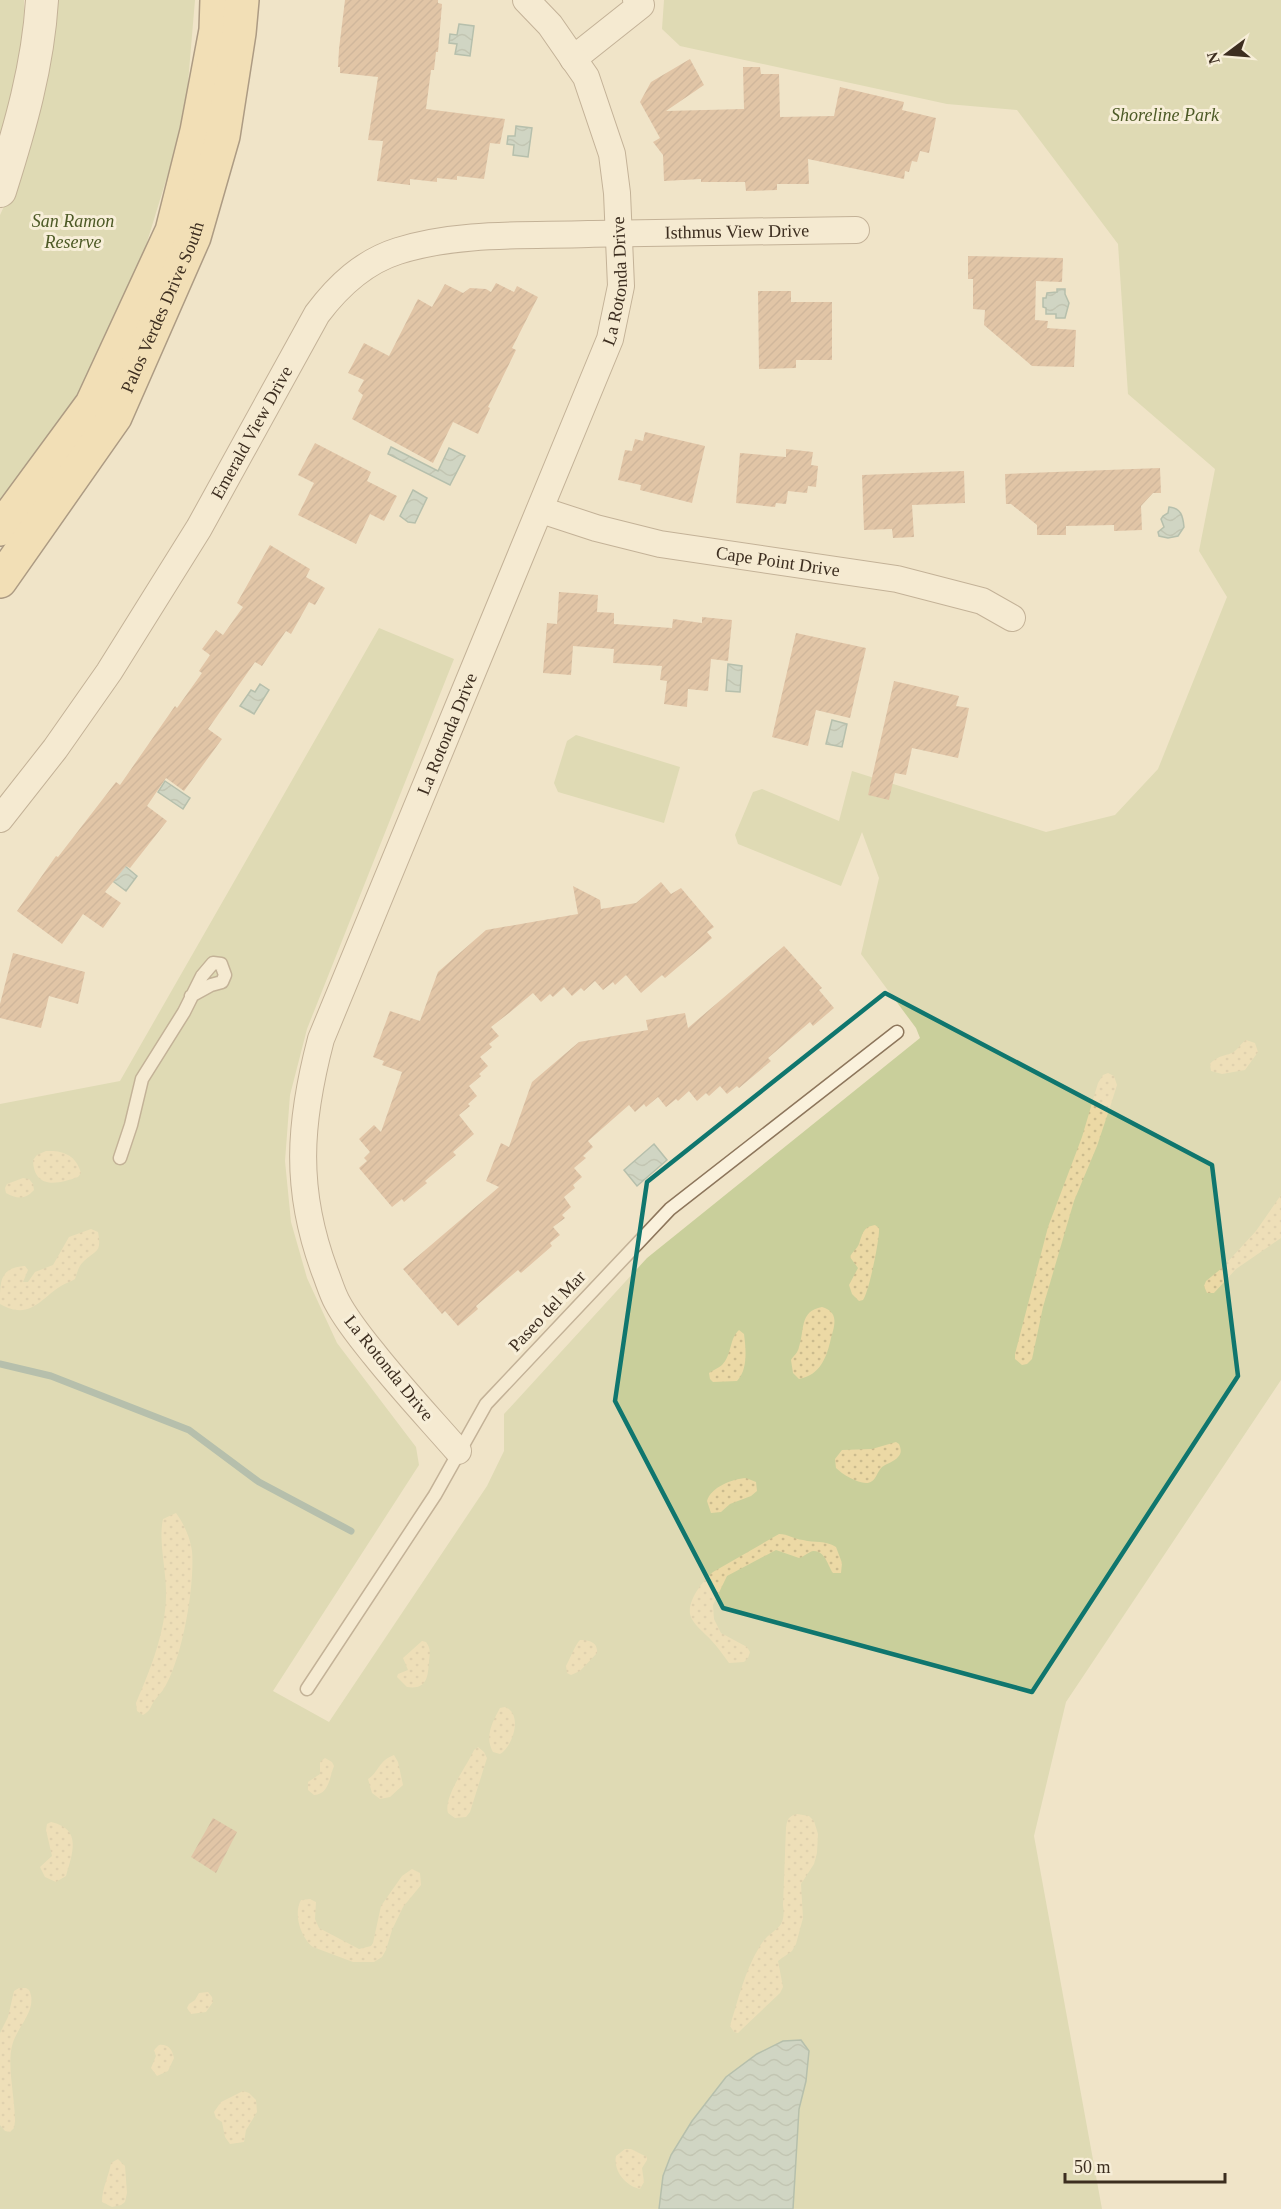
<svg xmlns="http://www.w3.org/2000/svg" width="1281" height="2209" viewBox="0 0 1281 2209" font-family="Georgia,serif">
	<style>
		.green { fill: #c9cf9b }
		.sand { fill: url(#sand-dots) }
		.water { fill: url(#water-waves); stroke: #6f938a; stroke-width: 1.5 }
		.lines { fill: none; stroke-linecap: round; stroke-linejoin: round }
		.stream { stroke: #6f938a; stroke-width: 7 }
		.building { fill: url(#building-hatch) }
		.service-casing { stroke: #8d765c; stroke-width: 15 }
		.minor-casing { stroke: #8d765c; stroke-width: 28 }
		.tertiary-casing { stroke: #8d765c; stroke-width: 34 }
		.primary-casing { stroke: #5b4430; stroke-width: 36 }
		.service { stroke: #faf1dc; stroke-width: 12 }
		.minor { stroke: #faf1dc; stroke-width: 26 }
		.tertiary { stroke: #faf1dc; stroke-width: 32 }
		.primary { stroke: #f3d9a0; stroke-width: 33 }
		.marked { fill: none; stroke: #0f766e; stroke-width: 4.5; stroke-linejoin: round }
		.labels { text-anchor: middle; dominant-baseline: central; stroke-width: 6; stroke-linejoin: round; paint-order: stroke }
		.park-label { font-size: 18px; font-style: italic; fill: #4d5a26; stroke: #f7eed8 }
		.street-label { font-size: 18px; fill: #3d2e20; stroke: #f7eed8 }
	</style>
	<defs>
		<pattern id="sand-dots" width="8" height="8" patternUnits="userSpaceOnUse" patternTransform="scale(1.5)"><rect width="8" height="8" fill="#ecd9a5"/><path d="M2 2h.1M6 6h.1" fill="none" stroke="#cbbb8e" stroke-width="1.8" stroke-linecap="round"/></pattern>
		<pattern id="water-waves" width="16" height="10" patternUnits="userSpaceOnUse" patternTransform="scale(1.5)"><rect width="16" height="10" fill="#a9c4bc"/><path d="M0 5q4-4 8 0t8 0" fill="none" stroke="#8ba098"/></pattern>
		<pattern id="building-hatch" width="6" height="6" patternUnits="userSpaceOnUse" patternTransform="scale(1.5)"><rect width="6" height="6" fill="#cf9f7d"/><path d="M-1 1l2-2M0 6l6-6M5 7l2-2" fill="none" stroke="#a98266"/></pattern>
	</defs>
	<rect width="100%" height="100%" fill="#f0e4c8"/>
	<g class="green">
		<path d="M0 0H24C25 44 14 91 0 133Z"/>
		<polygon points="52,0 195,0 185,118 122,324 69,418 0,513 0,215 29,152 49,55"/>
		<polygon points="664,0 1281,0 1281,1380 1066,1702 1034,1836 1102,2209 0,2209 0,1104 120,1081 379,628 454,659 307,1029 290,1095 285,1161 291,1222 307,1278 337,1343 416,1447 419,1465 273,1691 329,1722 487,1486 504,1451 504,1414 647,1258 920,1038 916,1028 861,954 879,878 862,832 841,886 738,844 735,835 753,792 762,789 839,821 852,771 1046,832 1115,815 1158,769 1227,597 1199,551 1215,469 1128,394 1118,244 1017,110 947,104 680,46 662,29"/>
		<polygon points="576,735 680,767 664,823 558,792 554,783 567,741"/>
	</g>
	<g class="sand">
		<path d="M1246 1040 1255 1043 1258 1052 1245 1070 1222 1074 1211 1071 1210 1064C1220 1053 1229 1057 1236 1050 1240 1047 1241 1043 1246 1040Z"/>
		<polygon points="1108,1073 1114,1076 1117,1085 1112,1101 1097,1146 1074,1201 1043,1307 1032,1359 1027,1364 1022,1365 1015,1359 1015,1354 1048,1227 1082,1137 1098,1083 1103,1075"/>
		<path d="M46 1151C63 1150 76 1155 81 1173L78 1177C58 1184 34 1190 33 1160L37 1155Z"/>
		<path d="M23 1178 29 1179 33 1184 34 1190C25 1200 17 1199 6 1193L5 1188 7 1184Z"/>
		<polygon points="1281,1195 1281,1238 1236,1269 1214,1293 1207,1293 1204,1286 1206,1281 1222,1268 1256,1231"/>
		<path d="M875 1225 879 1228C880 1238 869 1292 863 1300L859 1301 852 1294 849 1285 858 1268 850 1257C852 1252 857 1249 859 1244 863 1233 863 1227 875 1225Z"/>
		<path d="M91 1229 98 1232C102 1253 96 1250 84 1261 79 1265 77 1273 75 1279 70 1282 66 1283 61 1286 40 1299 30 1321 0 1304 0 1280 0 1268 25 1266L28 1270 23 1282H28L35 1272 53 1265 69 1237Z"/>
		<path d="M822 1307C839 1312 835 1325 831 1338 827 1356 821 1375 799 1379L793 1373 791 1360C794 1355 798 1353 799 1347 805 1330 799 1311 822 1307Z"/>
		<path d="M739 1330 744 1334C746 1349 748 1370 737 1381L713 1382 710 1379 709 1373C713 1370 719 1368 722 1365 732 1355 729 1339 739 1330Z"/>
		<path d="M896 1442 899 1444C901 1449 902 1453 898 1457 894 1462 887 1463 882 1467 876 1473 876 1483 866 1483 857 1483 842 1474 836 1468L835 1459 842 1450 872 1449Z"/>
		<path d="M746 1478 756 1482 757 1491 751 1496 730 1504 721 1512 711 1513 707 1501C711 1487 732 1479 746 1478Z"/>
		<path d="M176 1513C184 1524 190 1537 192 1551 195 1586 182 1661 163 1690 160 1694 157 1697 154 1701 150 1708 150 1711 143 1715L137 1711 136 1703C150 1670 165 1634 166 1597 167 1573 158 1541 163 1519Z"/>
		<path d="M779 1534C788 1534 794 1539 803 1540 815 1543 825 1540 836 1547L842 1563 841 1573H833C828 1566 825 1550 813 1551 808 1552 804 1557 799 1558L776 1550 727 1576 713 1605 714 1619 721 1633 747 1647 750 1652 748 1658 744 1662 729 1663C723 1655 718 1647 711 1640 705 1633 692 1624 690 1614 688 1599 703 1581 713 1572Z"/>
		<path d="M580 1640C589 1640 598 1642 597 1653L580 1671 571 1675 567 1673 566 1666C570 1659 575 1645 580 1640Z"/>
		<path d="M422 1641 426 1642C431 1649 430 1653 429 1661 428 1677 427 1690 407 1687L397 1677 398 1674 408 1670 403 1658Z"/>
		<path d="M505 1707C524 1714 512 1748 500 1754L493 1752C484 1737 493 1721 500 1708Z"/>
		<path d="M478 1747 484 1752 487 1758 470 1812 466 1817 455 1818 448 1813C443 1797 467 1766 474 1750Z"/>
		<path d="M394 1755 398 1762 403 1785 390 1797 380 1799 372 1793 368 1779C379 1772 378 1761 394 1755Z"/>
		<path d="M325 1758 332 1762 334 1766C329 1779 329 1794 314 1795L308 1790V1782L320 1774V1762Z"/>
		<path d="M797 1814 809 1816 814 1821 818 1834 817 1853 814 1864 801 1884 803 1918 796 1944 792 1951 778 1961 783 1987 780 1993 741 2030 738 2033 734 2032 730 2026C738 2000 745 1970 760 1946 771 1927 787 1932 783 1905L786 1828C787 1820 788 1816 797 1814Z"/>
		<path d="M51 1822C83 1829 72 1854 66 1876L56 1882 45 1877 40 1867 52 1856 46 1830 47 1824Z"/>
		<path d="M412 1869 420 1873 421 1885 403 1907 392 1930 386 1950 382 1957 374 1962H353L313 1947C301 1938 293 1914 301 1900L310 1899 316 1902 315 1919 319 1928 359 1949 371 1946 373 1943 381 1906 402 1876Z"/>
		<path d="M19 1988H26L29 1990C39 2010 16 2027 12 2046 7 2066 15 2098 15 2121L14 2128 10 2132 5 2131 0 2125V2033L8 2017 14 1991Z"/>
		<polygon points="208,1992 212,1997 213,2002 206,2012 191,2014 187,2008 189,2004 195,2000 199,1993"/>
		<path d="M159 2045C168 2044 172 2049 174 2058L168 2071 157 2076 151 2068 156 2056 154 2050Z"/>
		<polygon points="243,2091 249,2093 256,2100 257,2112 246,2130 244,2142 230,2144 225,2137 222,2122 216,2118 214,2112 221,2102"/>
		<path d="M625 2149H631L647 2157V2160L642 2168 644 2182 640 2189C626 2186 613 2171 616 2156Z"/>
		<path d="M118 2159 125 2166 127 2193 125 2202 121 2205 112 2207 102 2202C102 2188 109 2176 111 2163Z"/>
	</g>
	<g class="water">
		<polygon points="459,24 474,26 470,56 455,54 457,44 449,43 450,34 457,35"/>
		<polygon points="516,126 532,128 528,157 513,155 514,145 507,144 508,136 515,136"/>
		<polygon points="1057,289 1065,289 1065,294 1069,303 1065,318 1056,318 1056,314 1046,314 1046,308 1043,307 1043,298 1046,298 1047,293 1057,292"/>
		<polygon points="391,447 438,471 449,448 465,456 450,485 388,454"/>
		<polygon points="413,490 427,498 415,523 408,522 400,516"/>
		<path d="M1169 507C1181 508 1183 516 1184 527L1178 536 1168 538 1159 536 1158 532 1164 527 1161 519 1163 516 1168 513Z"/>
		<polygon points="728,664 742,666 740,692 726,691"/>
		<polygon points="260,684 269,690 254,714 240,706 251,690 255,692"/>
		<polygon points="832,720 847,724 842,747 826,744"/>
		<polygon points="165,781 190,798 183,809 158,792"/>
		<polygon points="125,866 137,876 126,891 98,870"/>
		<polygon points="654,1144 667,1160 637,1186 624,1170"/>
		<polygon points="801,2040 809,2051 806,2081 799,2109 793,2209 659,2209 663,2176 671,2155 692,2121 726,2077 757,2054 783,2041"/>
	</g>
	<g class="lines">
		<polyline class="stream" points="0,1364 51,1376 189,1430 259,1482 351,1531"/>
	</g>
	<g class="building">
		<polygon points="345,0 438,0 438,3 442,4 438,52 436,52 434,70 431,70 426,109 505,119 500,144 490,143 484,179 457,176 457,180 437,178 437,182 410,179 410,185 377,181 383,141 368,140 378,77 340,73 340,67 338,67 339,49"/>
		<polygon points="690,59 704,85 666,111 744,109 743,67 760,67 761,74 779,74 780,117 834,116 840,87 904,102 902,110 936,118 929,153 920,151 917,162 912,161 909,172 905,171 904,179 808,159 809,184 777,184 777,190 746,191 745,182 701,182 701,179 664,181 663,155 653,142 660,138 640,102 651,82"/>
		<polygon points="968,256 1063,258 1062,282 1036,281 1035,320 1048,321 1047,328 1076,330 1074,367 1032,366 984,325 985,310 973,309 973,279 968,279"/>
		<polygon points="496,283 514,292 517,286 538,297 512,348 516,350 488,407 490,408 478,434 453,422 433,463 352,419 363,395 358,391 364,380 348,373 364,343 389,356 418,299 432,307 445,284 463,293 470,288 486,289 491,292"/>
		<polygon points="758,291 791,291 791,302 832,302 832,360 796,360 796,368 759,369"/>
		<polygon points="645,432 705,446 692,503 640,490 641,485 618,480 625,450 632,451 635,439 643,441"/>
		<polygon points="315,443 371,472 367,481 397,496 384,521 370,514 356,544 298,515 314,483 298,475"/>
		<polygon points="786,449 813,452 811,465 818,466 816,487 808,486 807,493 788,491 786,504 776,503 775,507 736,503 740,453 786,457"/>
		<polygon points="1160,468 1161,493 1153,493 1141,506 1142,530 1114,531 1114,525 1066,526 1066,535 1037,535 1037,525 1011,504 1006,504 1005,474"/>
		<polygon points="964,471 965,503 912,505 914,537 893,538 892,529 864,530 862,475"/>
		<polygon points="270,545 310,569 306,577 325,588 315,605 309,602 291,634 286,631 262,666 255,662 208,729 222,739 184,791 166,778 147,806 167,821 130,868 126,866 105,892 121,903 103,928 83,914 62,944 17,911 56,856 58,857 116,782 120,785 175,706 177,708 202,673 199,671 210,655 202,649 216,630 223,635 243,607 237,603"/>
		<polygon points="559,592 598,595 597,612 614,613 614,624 672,628 673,619 702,623 702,617 732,620 728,661 711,659 708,691 688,689 687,707 664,704 667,681 660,680 662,666 613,663 614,649 573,646 571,675 543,673 547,623 557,624"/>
		<polygon points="796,633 866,648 850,718 816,710 808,746 772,737"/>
		<polygon points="894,681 959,696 956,706 969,708 958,758 912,748 906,775 895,773 889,800 868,795"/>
		<polygon points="661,882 671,894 681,888 714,927 707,932 712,938 665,978 662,975 641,993 626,975 615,985 613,982 603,990 595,981 584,991 581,988 572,996 564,987 553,997 550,994 541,1002 533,993 509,1013 491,1027 499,1036 489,1044 492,1047 480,1057 488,1066 479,1074 481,1076 469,1086 477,1096 468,1104 470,1106 459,1115 474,1134 453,1152 456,1155 425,1181 427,1183 404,1202 402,1199 392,1207 359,1168 367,1161 364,1158 370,1152 359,1139 374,1125 381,1132 402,1072 382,1065 384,1061 373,1057 390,1011 420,1021 438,972 486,930 578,914 573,886 600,900 601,909 636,903"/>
		<polygon points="784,946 822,988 819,990 834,1008 813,1026 810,1022 768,1058 771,1061 739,1088 737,1086 727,1094 720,1086 709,1096 706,1093 697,1101 689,1091 678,1101 676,1099 666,1107 658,1097 646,1107 644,1104 635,1112 629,1105 588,1141 593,1147 583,1156 586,1158 574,1168 582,1177 573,1185 575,1188 564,1197 571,1207 562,1215 565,1218 553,1227 560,1235 550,1243 552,1246 521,1273 518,1270 476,1306 478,1309 458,1326 445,1311 442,1314 403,1269 499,1187 486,1181 501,1143 509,1147 532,1082 579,1042 648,1030 646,1020 685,1013 688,1028"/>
		<polygon points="13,953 85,972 78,1004 49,996 41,1028 0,1018 0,1004"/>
		<polygon points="213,1818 237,1832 216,1873 191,1857"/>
	</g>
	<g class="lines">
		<defs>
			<g id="service">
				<polyline points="120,1158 131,1125 142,1079 184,1012 202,976 213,963 221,964 225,975 222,982 211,985 191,996"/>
				<polyline points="307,1689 435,1495 486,1404 670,1209 897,1032"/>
			</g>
			<g id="minor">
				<polyline points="573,59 641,5 636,0"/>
				<path id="s1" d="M541 510 596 528 660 544 897 579 982 601 1012 618"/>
				<path id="s2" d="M0 819 55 749 109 672 199 528 317 314C338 286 363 262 398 251 458 232 525 236 588 234 677 232 766 231 856 230"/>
				<path id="s3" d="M458 1451C430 1419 401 1388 374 1354 361 1338 347 1321 337 1302 332 1293 329 1282 325 1272 294 1189 299 1123 321 1039L610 339 621 286 617 193 612 154 586 77 550 25 526 0"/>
			</g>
			<path id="tertiary" d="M0 191C20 128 38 66 42 0"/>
			<g id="primary">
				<polyline points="0,529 92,404 172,231 197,131 216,30 217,0"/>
				<path id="s4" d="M0 581 115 417 194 237 223 136 239 33 242 0"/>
			</g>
		</defs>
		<use href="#service" class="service-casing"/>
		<use href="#minor" class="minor-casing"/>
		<use href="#tertiary" class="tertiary-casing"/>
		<use href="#primary" class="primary-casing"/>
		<use href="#service" class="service"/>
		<use href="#minor" class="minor"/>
		<use href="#tertiary" class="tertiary"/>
		<use href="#primary" class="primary"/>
	</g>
	<path d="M0 0H1281V2209H0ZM885 993 1212 1165 1238 1376 1032 1692 723 1608 615 1401 647 1182Z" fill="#f0e4c8" fill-opacity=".55" fill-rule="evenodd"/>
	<path class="marked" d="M885 993 1212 1165 1238 1376 1032 1692 723 1608 615 1401 647 1182Z"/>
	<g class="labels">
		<g class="park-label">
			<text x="1165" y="115">Shoreline Park</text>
			<text x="73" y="221">San Ramon<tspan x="73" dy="21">Reserve</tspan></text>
		</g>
		<g class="street-label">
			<text stroke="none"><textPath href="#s2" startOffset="1042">Isthmus View Drive</textPath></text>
			<text stroke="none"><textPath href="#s3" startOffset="1278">La Rotonda Drive</textPath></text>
			<text stroke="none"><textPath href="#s4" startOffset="320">Palos Verdes Drive South</textPath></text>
			<text stroke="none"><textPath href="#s2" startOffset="462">Emerald View Drive</textPath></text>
			<text stroke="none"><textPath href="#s1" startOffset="243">Cape Point Drive</textPath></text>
			<text stroke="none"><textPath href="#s3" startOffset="792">La Rotonda Drive</textPath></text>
			<text transform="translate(547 1311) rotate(-47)">Paseo del Mar</text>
			<text transform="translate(389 1368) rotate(51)">La Rotonda Drive</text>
		</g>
	</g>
	<g transform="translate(1227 54) rotate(254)" stroke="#f7eed8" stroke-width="4.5" paint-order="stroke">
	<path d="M0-4.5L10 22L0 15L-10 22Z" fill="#3d2e20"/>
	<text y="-9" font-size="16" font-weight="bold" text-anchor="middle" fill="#3d2e20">N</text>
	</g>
	<path d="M1065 2173v9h160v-9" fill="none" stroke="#3d2e20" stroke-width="3"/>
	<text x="1074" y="2173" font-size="18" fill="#3d2e20" stroke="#f7eed8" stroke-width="4.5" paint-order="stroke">50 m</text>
</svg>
